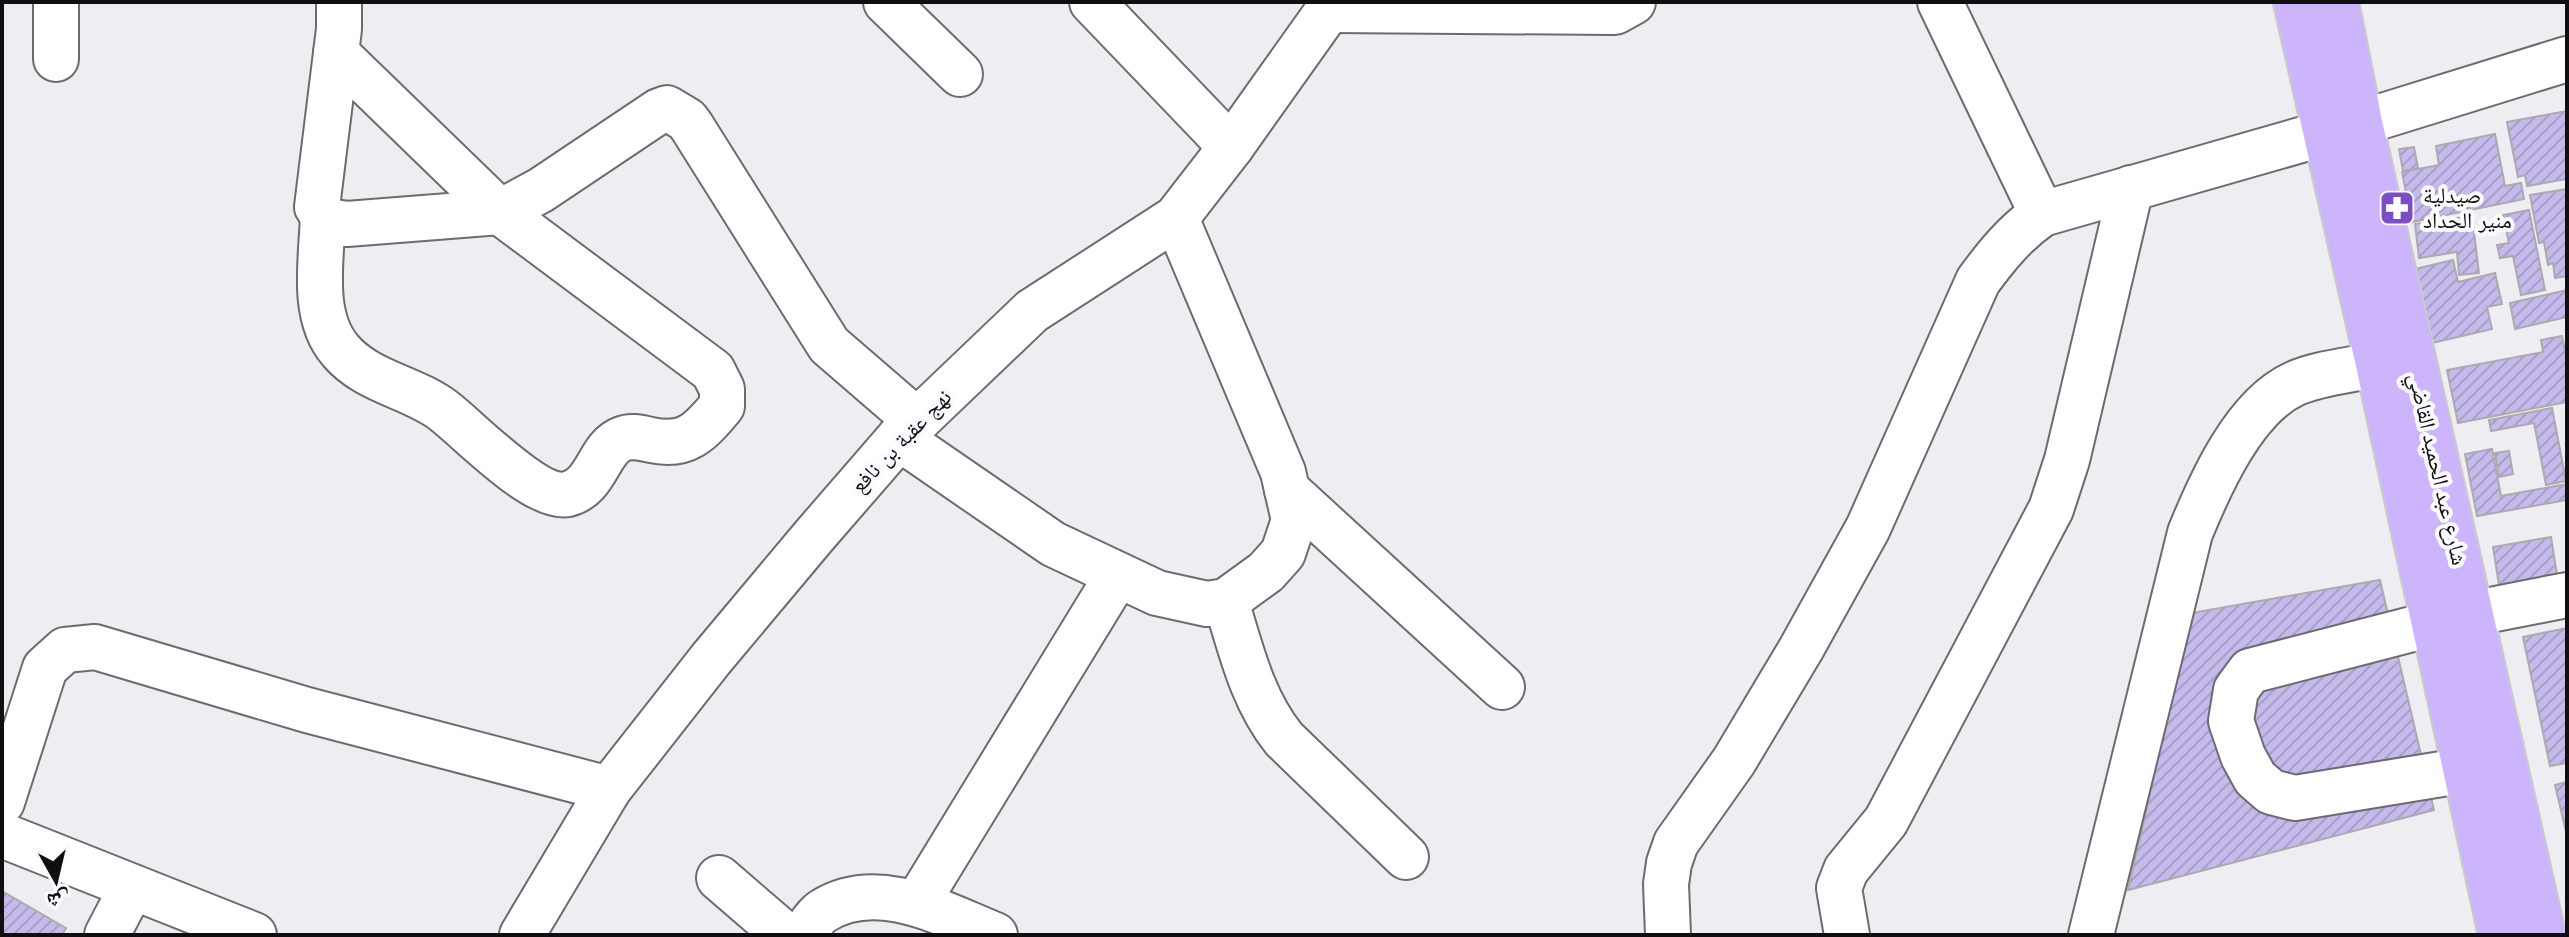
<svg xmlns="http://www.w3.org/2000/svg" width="2569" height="937" viewBox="0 0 2569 937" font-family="Helvetica,'Noto Naskh Arabic',sans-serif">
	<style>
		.building { fill: url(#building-hatch); stroke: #abaaae; stroke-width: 2 }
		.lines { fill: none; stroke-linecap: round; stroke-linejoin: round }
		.minor-casing { stroke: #6c6b6e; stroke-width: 48 }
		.major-casing { stroke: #cacaca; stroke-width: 48 }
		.minor { stroke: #fff; stroke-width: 44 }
		.major { stroke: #cdb5fe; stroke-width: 44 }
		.labels { text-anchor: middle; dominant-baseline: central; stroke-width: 8; stroke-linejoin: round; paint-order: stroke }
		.poi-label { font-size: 22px; fill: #0f0f10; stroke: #fbfafe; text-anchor: start }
		.street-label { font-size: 22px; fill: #0f0f10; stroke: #fbfafe }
	</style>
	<defs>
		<pattern id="building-hatch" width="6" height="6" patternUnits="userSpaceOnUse" patternTransform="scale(2)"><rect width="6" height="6" fill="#c6b9ec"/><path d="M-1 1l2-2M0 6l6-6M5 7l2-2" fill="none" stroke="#a99ec9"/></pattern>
	</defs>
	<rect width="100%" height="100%" fill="#eeedf1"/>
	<g class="building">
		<polygon points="2567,111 2567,179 2527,186 2525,175 2518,177 2507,122"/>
		<polygon points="2495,134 2505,186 2521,183 2524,199 2412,222 2402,172 2439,165 2436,146"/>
		<polygon points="2414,147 2418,168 2403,171 2399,149"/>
		<polygon points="2567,189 2567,276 2555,278 2553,263 2548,265 2544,242 2539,243 2530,195"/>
		<polygon points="2529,210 2545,290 2521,295 2513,256 2500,258 2497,245 2509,243 2503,215"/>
		<polygon points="2472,216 2479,273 2459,275 2457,252 2419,258 2415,224"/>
		<polygon points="2453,260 2458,282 2495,273 2502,304 2487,307 2492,329 2432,343 2415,269"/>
		<polygon points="2567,290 2567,317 2515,329 2510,303"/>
		<polygon points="2562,336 2567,361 2567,402 2458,423 2447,370 2543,352 2541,340"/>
		<polygon points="2552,408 2566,481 2546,485 2534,423 2491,431 2489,420"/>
		<polygon points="2492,449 2501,496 2567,484 2567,500 2477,516 2465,454"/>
		<polygon points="2509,451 2513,474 2499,477 2495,453"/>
		<polygon points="2551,537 2557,575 2499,585 2493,547"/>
		<polygon points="2380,580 2434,810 2128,890 2191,613"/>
		<polygon points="2567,628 2567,763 2550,766 2523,637"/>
		<polygon points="2567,782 2567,836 2555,785"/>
		<polygon points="2,891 66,928 62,935 2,935"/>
	</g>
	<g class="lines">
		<defs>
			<g id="minor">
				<polyline points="56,2 56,59"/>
				<polyline points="339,2 339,29 317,207 328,221 347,224 500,212 541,190 659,111 667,108 687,120 692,127 829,345 917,421"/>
				<polyline points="886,2 960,74"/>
				<polyline points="1092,2 1231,147"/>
				<polyline points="1940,2 2042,214"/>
				<polyline points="1330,10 1615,12 1633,2"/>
				<path d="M323 214C322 256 310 315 340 350 366 382 413 387 444 411 470 431 536 501 568 494 598 486 598 448 622 439 632 435 641 438 651 440 687 448 701 431 722 406V389L713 371 500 212 336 53"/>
				<polyline points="899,438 1053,544 1157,593 1207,604 1226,601 1266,572 1283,553 1294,520 1283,472 1176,218"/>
				<polyline points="1287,490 1502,687"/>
				<path d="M1226 601C1241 650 1252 699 1284 739L1406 857"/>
				<polyline points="2466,770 2295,798 2271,792 2255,778 2243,756 2231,721 2236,690 2250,671 2470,614 2567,595"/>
				<polyline points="2,802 45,668 65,650 95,647 307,710 609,789"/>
				<polyline points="2,835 254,935"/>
				<polyline points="719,878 785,935"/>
				<polyline points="917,903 1117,576"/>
				<polyline points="107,935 132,887"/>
				<polyline points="522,935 609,789 711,659 814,536 899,438 1032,311 1176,218 1231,147 1334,2"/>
				<path d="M803 935C809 927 815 916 823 911 877 877 943 914 995 935"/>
				<path d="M1668 935 1666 884 1669 863 1676 843 1734 761 1801 649 1868 528 1978 281C1997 255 2015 233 2042 214L2360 123 2567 59"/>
				<polyline points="1847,935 1839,888 1846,870 1886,821 2051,509 2067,460 2131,188"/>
				<path d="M2091 935 2190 533C2210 484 2244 407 2294 384 2317 373 2353 370 2378 364"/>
			</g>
			<g id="major">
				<polyline points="2296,2 2378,364 2501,935"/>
				<polyline points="2336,2 2360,123 2543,935"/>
			</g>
		</defs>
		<use href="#minor" class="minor-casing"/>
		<use href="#major" class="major-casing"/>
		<use href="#minor" class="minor"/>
		<use href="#major" class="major"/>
	</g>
	<defs>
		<symbol id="pharmacy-square" viewBox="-11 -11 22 22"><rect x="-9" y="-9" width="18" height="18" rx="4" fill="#7b4ec7" stroke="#fbfafe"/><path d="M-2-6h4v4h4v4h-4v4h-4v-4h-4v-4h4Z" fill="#fff"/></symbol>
	</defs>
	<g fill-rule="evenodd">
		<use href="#pharmacy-square" x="2377" y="188" width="40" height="40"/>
	</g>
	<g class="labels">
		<g class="poi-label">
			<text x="2423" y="195">صيدلية<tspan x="2423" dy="25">منير الحداد</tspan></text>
		</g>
		<g class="street-label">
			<text transform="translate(901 441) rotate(-46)">نهج عقبة بن نافع</text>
			<text transform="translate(2438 469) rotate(77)">شارع عبد الحميد القاضي</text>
		</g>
	</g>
	<rect width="2569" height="937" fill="none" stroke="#0f0f10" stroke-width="8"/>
	<g transform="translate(56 881) rotate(172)" stroke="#fbfafe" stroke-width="6" paint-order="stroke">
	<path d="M0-6L14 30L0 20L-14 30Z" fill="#0f0f10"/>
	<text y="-12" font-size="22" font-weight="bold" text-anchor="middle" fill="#0f0f10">ش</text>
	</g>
</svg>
